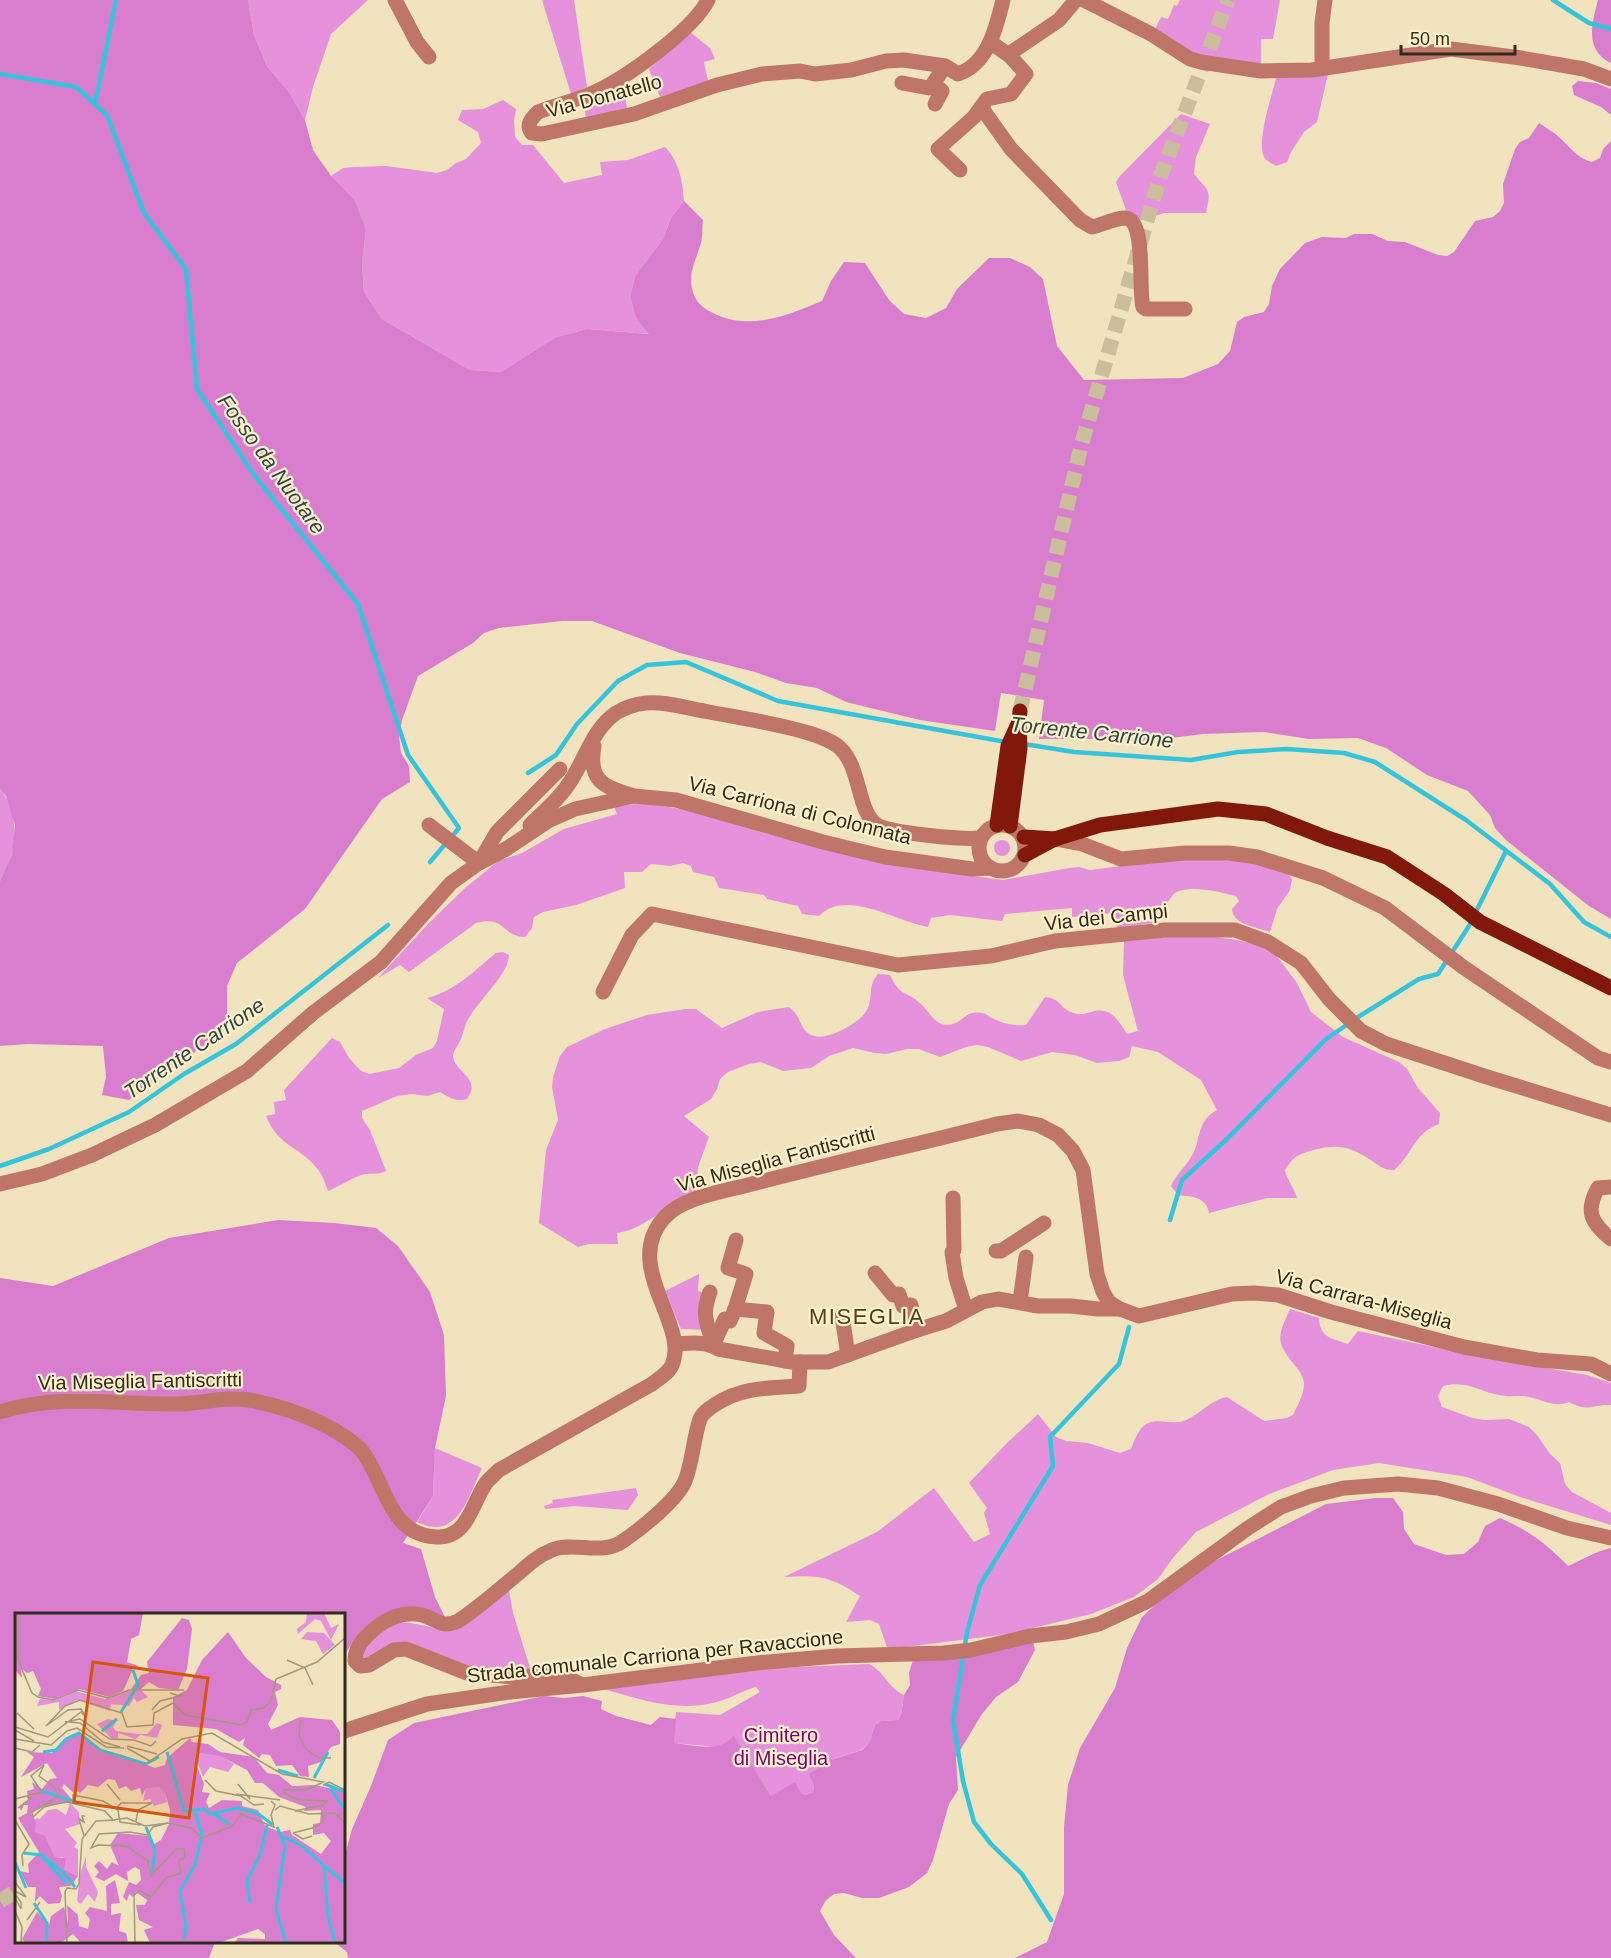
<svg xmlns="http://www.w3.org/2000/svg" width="1611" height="1958" viewBox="0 0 1611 1958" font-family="Helvetica,sans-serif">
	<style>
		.green { fill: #e691dc }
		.forest { fill: #d97ecf }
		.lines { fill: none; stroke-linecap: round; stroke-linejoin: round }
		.stream { stroke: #34c5dc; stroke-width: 4.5 }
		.minor-tunnel { stroke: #cabe9d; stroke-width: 15; stroke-dasharray: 15 8; stroke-linecap: butt }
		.major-tunnel { stroke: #cabe9d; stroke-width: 15; stroke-dasharray: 15 8; stroke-linecap: butt }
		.minor { stroke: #bf7669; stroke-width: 15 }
		.major { stroke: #821809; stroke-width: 15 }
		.labels { text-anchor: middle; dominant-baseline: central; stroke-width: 4.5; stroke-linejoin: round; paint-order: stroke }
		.street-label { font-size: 20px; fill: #302b1c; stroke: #fef1ca }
		.park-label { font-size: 20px; fill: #780072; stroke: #fef1ca }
		.water-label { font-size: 21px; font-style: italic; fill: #29464b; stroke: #fef1ca }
		.quarter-label { font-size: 22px; letter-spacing: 1.5px; fill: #4d4220; stroke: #fef1ca }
		.inset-river { fill: none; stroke: #34c5dc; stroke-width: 3 }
		.inset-road { fill: none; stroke: #a4997d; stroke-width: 1.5 }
		.view { fill: #d6540e; fill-opacity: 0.15; stroke: #d6540e; stroke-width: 3 }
		.inset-edge { fill: none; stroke: #302b1c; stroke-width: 3 }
	</style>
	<rect width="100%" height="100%" fill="#f1e3bd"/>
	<g class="green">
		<polygon points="248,0 368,0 331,34 313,87 305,120 289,92 267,66 254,35"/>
		<polygon points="542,0 574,0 587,87 571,94"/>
		<polygon points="1180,0 1280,0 1273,39 1261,39 1261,65 1200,58 1154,31 1161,17 1168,19 1174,5 1177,6"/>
		<polygon points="690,32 710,48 715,59 704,62 708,81 660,97 649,69"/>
		<path d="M1328 74 1317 122 1304 132 1291 152 1287 162 1276 166C1271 163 1264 160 1263 154 1258 136 1272 95 1277 75Z"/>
		<polygon points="623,85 627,108 586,120 584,103"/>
		<path d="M503 100 516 109 514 120 515 137 522 145H533L564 183 602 175 600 162 628 160 665 147C679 161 683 182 684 201L671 218 663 239 635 276 630 297 636 318 650 334 587 329 556 337 501 372 470 370 382 319 364 292 362 262 366 231 331 176 343 168 354 167 386 166 437 173 447 170 456 163 466 159 481 143 478 132 458 120 462 110 483 109Z"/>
		<path d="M1181 114 1210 124 1196 157 1194 174C1208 192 1212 187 1206 213H1164L1143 220 1138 219 1127 213 1116 182 1120 176Z"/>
		<path d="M0 789C15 806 17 833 12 854 10 863 4 872 0 881Z"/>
		<path d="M643 803 687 810 760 832 854 856 951 873 1003 880 1069 868 1079 867 1090 870 1185 858 1244 861 1284 870 1292 879 1290 890 1277 909 1270 932C1257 927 1233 925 1232 909L1239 901 1236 896C1222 892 1188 884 1175 893 1171 896 1170 900 1166 904 1159 909 1155 914 1155 923L1117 928 1114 913 1072 917V908L1005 914 1002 921 950 915 931 918 928 927C897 922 846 888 819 916L802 914 798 906 767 899 764 895 719 888 714 877 693 872 691 866 683 863 670 866 651 864 642 872H624L625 888 576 905 543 912 534 917 532 928 525 937C501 936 506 915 476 923L409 972 400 965 378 978 429 923 464 889 498 861 522 853 564 829 617 814 614 807Z"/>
		<circle cx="1002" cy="848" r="8"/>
		<path d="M1178 936H1207L1237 940 1257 945 1276 955 1297 983 1311 1012 1343 1037 1399 1062 1407 1069 1418 1088 1440 1113 1439 1124C1414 1133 1413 1154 1394 1170 1382 1170 1379 1165 1369 1159 1348 1145 1334 1144 1310 1151 1297 1155 1292 1158 1285 1170 1287 1181 1294 1187 1297 1198H1267L1209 1213C1207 1197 1191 1196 1178 1195L1171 1186C1176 1175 1184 1168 1190 1159 1203 1140 1194 1123 1217 1110L1201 1080 1158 1052 1132 1046 1129 1057 1119 1061 1097 1063 1075 1055 1052 1052 1021 1061 988 1047 977 1045 966 1047 940 1057 919 1049H907L886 1054 875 1053 853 1048 829 1056 811 1068 783 1071 761 1062 749 1064 728 1072 720 1079 717 1089 711 1099 684 1116 709 1137 698 1167 696 1194C665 1203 647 1229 617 1233L618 1244H589L578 1247 539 1223 546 1150 558 1120 552 1087 553 1077 560 1056 567 1047 605 1029 647 1015 685 1009H696L722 1028 758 1012 789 1007C802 1017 798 1025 808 1033 821 1045 856 1025 865 1013 875 999 866 988 878 974L890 975C901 998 904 989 920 1003 930 1011 935 1029 953 1024 964 1021 966 1010 982 1013 987 1014 989 1017 994 1019 1004 1024 1015 1026 1026 1025L1045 997C1062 999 1059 1008 1073 1013 1079 1015 1085 1014 1091 1012 1111 1006 1118 1020 1127 1034L1138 1031 1123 975 1124 941Z"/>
		<path d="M503 952 509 955C509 974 477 1002 467 1021 464 1028 463 1036 459 1043 457 1047 454 1050 453 1055 453 1072 483 1078 467 1099 456 1102 450 1098 440 1092L427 1096 412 1094 397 1096 362 1111V1118L370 1130 386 1171C379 1175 374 1173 366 1174 357 1175 338 1187 328 1191 325 1182 322 1173 315 1166 297 1145 279 1147 266 1116L275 1114 274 1102 286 1100 284 1090 332 1038 340 1042 349 1058 361 1071 369 1074 399 1068 416 1055 433 1048 437 1041 444 1009 427 998C454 992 475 970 496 953Z"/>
		<polygon points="699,1274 698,1291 707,1294 707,1330 681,1329 665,1291"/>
		<path d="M1290 1309 1319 1318C1320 1338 1331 1338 1348 1344L1358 1331 1471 1355 1587 1375 1611 1383V1405C1591 1404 1590 1413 1569 1402 1554 1408 1544 1400 1529 1397 1521 1395 1514 1397 1506 1396 1482 1394 1468 1379 1443 1386L1438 1396 1442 1407 1472 1418 1485 1420 1509 1419 1529 1427 1537 1435 1550 1454 1560 1463 1565 1484 1572 1492 1611 1513V1525L1520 1497 1467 1477 1379 1463 1333 1470 1269 1494 1196 1532 1172 1559 1158 1579 1134 1597 1091 1614 1008 1634 898 1648 887 1647 879 1624 870 1620 846 1622 860 1596C830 1576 819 1575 784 1577L877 1532 934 1488 974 1542 990 1534 984 1513 987 1508 969 1483 1005 1445 1038 1414 1056 1437 1066 1441 1088 1443 1120 1453 1131 1449C1139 1429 1143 1418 1167 1422 1173 1422 1181 1423 1186 1420 1201 1413 1211 1400 1227 1397L1264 1421 1287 1418 1293 1415C1297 1406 1304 1395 1304 1384 1304 1378 1300 1372 1297 1368 1276 1342 1276 1340 1290 1309Z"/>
		<path d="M435 1448 482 1468C468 1497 458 1542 417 1522L433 1496Z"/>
		<polygon points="636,1488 638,1495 628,1510 574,1506 545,1509 544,1506 553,1503 552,1500"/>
		<path d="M509 1590 513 1613 531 1671 487 1673 409 1643H392L368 1660 361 1659C363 1651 366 1646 372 1639 394 1614 412 1623 441 1630Z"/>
		<path d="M869 1664C885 1672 887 1687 904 1695L901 1715 898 1720 881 1721 875 1725 869 1743 861 1750 831 1760 814 1785 813 1792 806 1795 801 1793 771 1796 734 1737 728 1743 717 1747 673 1743 676 1712 720 1715 760 1692 756 1687C741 1691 728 1700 713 1703 676 1712 639 1699 604 1689L774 1668Z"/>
	</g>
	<g class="forest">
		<path d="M0 0H248L254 35 267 66 289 92 305 120 313 150 331 176 355 201 366 231 362 262 364 292 382 319 470 370 501 372 556 337 587 329 649 334 636 318 630 297 635 276 663 239 671 218 684 201 703 220C702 227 703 236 701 243 697 257 688 273 692 288 694 300 701 307 711 312 748 332 786 316 822 301L831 281 844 262 865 263 889 300 904 314 926 318 946 308 957 289 989 258H1010L1030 267 1043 279 1057 346 1084 380 1183 378 1218 364 1230 351 1237 322 1244 317 1264 312 1269 304 1272 286 1280 269 1305 243 1322 237 1346 238 1354 234H1372L1388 241 1405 242 1438 255 1447 256 1454 252 1475 221 1493 217 1500 211 1504 203 1503 184 1515 149 1520 142 1529 138 1539 123C1546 128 1554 132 1560 138 1571 148 1577 158 1592 162L1600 158 1603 149 1611 141V919L1589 906 1506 840 1495 828 1490 815 1468 791 1427 775 1386 748 1358 738 1309 739 1263 732 1203 734 1140 742 1112 739H1039L1044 700 1001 693 995 731 920 720 846 702 817 688 786 683 755 672 680 653 592 621H562L499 628 484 633 473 643 418 676 402 720 399 736 401 753 409 766 410 782 382 799 305 909 237 963 227 986V1018L221 1033 129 1100 102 1095 106 1077 103 1046 28 1044 0 1046V881L12 855 15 825 6 796 0 789Z"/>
		<path d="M1598 0H1611V63C1584 50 1592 23 1598 0Z"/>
		<polygon points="1578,81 1596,83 1611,89 1611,115 1601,107 1574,95 1572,86"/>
		<polygon points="278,1220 334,1223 376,1228 398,1246 430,1292 444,1335 446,1396 435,1448 433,1496 403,1543 421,1549 435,1597 447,1621 431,1614 372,1622 354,1640 344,1656 344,1614 16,1614 16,1942 215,1942 209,1958 0,1958 0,1278 53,1286 169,1238"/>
		<path d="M1376 1498H1393L1403 1512 1404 1529 1414 1544 1446 1555 1464 1554 1478 1542 1485 1526 1500 1518C1530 1531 1546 1544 1568 1566 1584 1559 1594 1552 1611 1548V1958H1015L1047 1942 1064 1894V1827L1068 1785 1080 1748 1115 1688 1127 1648 1142 1617 1165 1596 1209 1564 1326 1504Z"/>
		<path d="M1033 1641 1035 1650 1018 1682 996 1697 982 1714 956 1757 958 1790 949 1804 933 1860 927 1873 909 1887 879 1898H862L844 1893 834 1894 826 1900 820 1911 834 1935 856 1958H348L347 1952 334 1942H344V1859L352 1829 371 1786 388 1740 414 1723 544 1696 564 1698 583 1696 602 1701 601 1709 616 1716 651 1725 660 1717 676 1719 674 1743C695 1745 718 1753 734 1736L771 1796 795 1782 801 1793 806 1795 813 1792 814 1785 809 1774 831 1760 862 1750 869 1743 875 1725 881 1721 898 1720 901 1715 904 1695 910 1685 909 1673 913 1660Z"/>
	</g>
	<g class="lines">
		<g class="stream">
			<polyline points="1553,0 1589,23 1611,29"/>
			<polyline points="0,74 76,87 107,115 144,213 186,269 197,389 254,475 358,604 408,755 459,828 430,862"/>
			<polyline points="95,104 116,0"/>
			<polyline points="1024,744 1074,752 1191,760 1238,752 1287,749 1344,753 1375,762 1466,820 1550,884 1584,922 1611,937"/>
			<polyline points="528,773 556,755 577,724 618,681 647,665 686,662 778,701 1006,742"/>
			<polyline points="1355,1019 1419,979 1438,974 1469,926 1506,851"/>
			<polyline points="0,1166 49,1149 129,1112 184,1074 236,1044 388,925"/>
			<polyline points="1170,1220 1182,1180 1227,1139 1326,1039 1348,1024"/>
			<polyline points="1051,1920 1022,1874 991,1844 974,1822 963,1781 953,1720 967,1632 980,1585 1053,1466 1050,1437 1119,1364 1129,1327"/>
		</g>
		<polyline class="minor-tunnel" points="0,1901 16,1891"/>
		<polyline class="major-tunnel" points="1020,711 1081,446 1159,180 1228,0"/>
		<g class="minor">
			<polyline points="395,0 417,42 429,57"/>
			<path d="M708 0C693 30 626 78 595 92 577 100 557 105 538 112 532 118 525 125 532 133L542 134 634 114 717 85 762 74 800 71 815 74 851 70 886 61 904 60 945 66 958 74C988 64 996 28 1003 0"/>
			<polyline points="1084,0 1151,34 1190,59 1201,62 1261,71 1312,70 1451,49 1521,58 1584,69 1611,79"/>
			<polyline points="1009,54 1059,20 1076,0"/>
			<polyline points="1322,67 1322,23 1325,0"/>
			<polyline points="902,83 929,88 933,84"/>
			<polyline points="935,104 942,91 933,84 945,66"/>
			<path d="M981 107 1011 149 1080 220 1092 227C1102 225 1115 218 1125 218 1147 219 1138 290 1143 307L1146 309H1185"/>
			<polyline points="960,170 938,149 974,117 987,99 1011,94 1026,74 1010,56 990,42"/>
			<path d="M594 746C588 779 602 787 631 795"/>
			<circle cx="1002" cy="848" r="23"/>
			<polyline points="429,825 479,863 497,832 560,769"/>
			<path d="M530 825C543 812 558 800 568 785 584 763 592 729 616 713 624 708 636 704 646 703 664 701 686 708 704 711 740 718 777 723 812 734 821 737 833 741 840 748 861 767 857 812 877 825 891 833 963 840 981 838"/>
			<polyline points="1055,839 1082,844 1121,859 1185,853 1229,853 1257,857 1323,878 1385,908 1463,967 1598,1058 1611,1062"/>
			<polyline points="603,992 632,935 652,914 898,965 991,956 1055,941 1165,930 1235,930 1268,942 1301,963 1329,999 1361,1031 1386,1044 1487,1077 1611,1115"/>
			<polyline points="0,1184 42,1174 92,1155 155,1125 247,1071 313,1013 381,962 451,883 479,863 506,849 548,821 575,809 634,796 676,800 823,842 885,857 972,869 991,868"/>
			<path d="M1611 1187 1598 1188C1585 1211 1591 1223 1611 1239"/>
			<polyline points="953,1198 954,1250 952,1252 956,1278 966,1310"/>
			<polyline points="736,1240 728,1268 746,1274 735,1309 767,1312 764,1333 787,1346 785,1361"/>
			<polyline points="996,1251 1001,1251 1044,1223"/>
			<polyline points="875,1273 893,1295 899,1294 903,1306 911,1305 917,1330"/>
			<path d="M710 1292C701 1316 707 1321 713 1345"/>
			<polyline points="1020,1302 1026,1257"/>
			<polyline points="842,1316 848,1355"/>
			<path d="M676 1344C689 1343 707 1341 718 1349L792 1362H828L917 1330 946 1321 982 1302 998 1299 1038 1306H1071L1098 1309H1120"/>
			<polyline points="713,1345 725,1319 730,1321 735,1309"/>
			<path d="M0 1412C57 1393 118 1405 177 1404 200 1404 225 1396 249 1400 281 1406 311 1416 339 1433 347 1438 361 1448 366 1457 386 1487 391 1536 437 1537 468 1538 472 1503 486 1483 489 1479 495 1474 499 1470L652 1384C658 1379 669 1373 672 1365 690 1325 621 1266 664 1218 682 1197 726 1191 752 1184 798 1172 844 1161 890 1150 926 1142 961 1133 997 1124L1018 1121 1039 1125 1058 1135 1073 1151 1083 1170 1097 1274 1103 1292 1109 1302 1120 1309 1139 1316 1232 1294 1254 1293 1278 1295 1331 1312 1464 1347 1537 1360 1591 1364 1611 1374"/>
			<path d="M580 1684 562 1675 512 1677 467 1673 406 1649 394 1650 369 1665 360 1666 355 1661C355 1649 361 1641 370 1633 383 1620 403 1610 422 1615 437 1619 441 1629 458 1621 480 1607 499 1589 519 1573 529 1564 539 1555 552 1550 573 1541 603 1556 623 1541 641 1529 677 1500 685 1481 693 1461 693 1439 700 1419 703 1412 710 1408 716 1404 742 1387 770 1388 799 1386L800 1362"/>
			<polyline points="344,1731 427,1704 510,1692 583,1685 757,1663 837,1656 944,1653 971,1650 1030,1636 1066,1632 1099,1624 1148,1601 1248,1528 1281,1507 1311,1496 1344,1488 1398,1484 1438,1488 1498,1504 1567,1528 1611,1538"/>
		</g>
		<g class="major">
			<polyline points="997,825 1008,746 1017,726"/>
			<polyline points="1010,826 1020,748 1019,723 1020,711"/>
			<polyline points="1024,837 1055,839"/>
			<polyline points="1025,855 1055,839 1100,825 1218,809 1266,814 1327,838 1387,857 1444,894 1480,922 1611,988"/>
		</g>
	</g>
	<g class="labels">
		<g class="street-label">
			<text transform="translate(604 96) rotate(-15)">Via Donatello</text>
			<text transform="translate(800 810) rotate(14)">Via Carriona di Colonnata</text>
			<text transform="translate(1106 917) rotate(-6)">Via dei Campi</text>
			<text transform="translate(776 1159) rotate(-15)">Via Miseglia Fantiscritti</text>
			<text transform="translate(1364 1299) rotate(15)">Via Carrara-Miseglia</text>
			<text transform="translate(140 1381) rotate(-1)">Via Miseglia Fantiscritti</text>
			<text transform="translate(655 1656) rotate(-6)">Strada comunale Carriona per Ravaccione</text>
		</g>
		<g class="park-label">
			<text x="781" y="1735">Cimitero<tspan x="781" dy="23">di Miseglia</tspan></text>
		</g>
		<g class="water-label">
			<text transform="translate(272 464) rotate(54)">Fosso da Nuotare</text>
			<text transform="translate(1092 732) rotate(6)">Torrente Carrione</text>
			<text transform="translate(194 1048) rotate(-34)">Torrente Carrione</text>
		</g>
		<g class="quarter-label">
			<text x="867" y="1316">MISEGLIA</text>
		</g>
	</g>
	<g transform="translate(15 1613)">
		<rect width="330" height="330" fill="#f1e3bd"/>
		<path d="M292 0H309L316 15 324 11 316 27 306 8 300 6 283 21 282 16 291 9ZM292 19 309 20 320 32 308 41 301 28 286 26ZM60 78 90 86 112 78H127L133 84 122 89 119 85 114 93 96 91 95 98 62 87 44 97V89L22 93 25 86 38 87ZM93 106 101 108 98 114 101 118 123 121H132L142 110 147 112 142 125 125 122 121 126 103 120V126H97L82 111ZM184 140 204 142 219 151 213 159 195 154 188 164 181 146ZM142 173 150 178 152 189 139 193 135 186 128 188 131 174ZM55 190 64 199 65 211 50 216 62 230 59 234 63 236V263L49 256 48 244H40L30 224 22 222 19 216 21 205 25 206 33 197 42 196 51 202ZM71 243V254L83 279 80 289 73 281 66 291 62 288 65 262Z" fill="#e691dc"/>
		<path d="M0 0H128L124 22 116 26 112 49 124 53 118 56 108 78 94 84 64 76 39 86 23 83 26 76 18 58 12 60 6 55 7 65 1 58ZM167 5 174 7 177 16 172 56 163 77 144 75 134 69 125 77 116 76 126 62 134 60 132 49ZM213 19 231 45 251 64 266 72V76L260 79 263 92 253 111 256 117 285 104 317 107 325 119V131L316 134 306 149 293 153 294 164 285 163 277 152 261 153 255 142 247 141 244 145 228 132 230 125 224 129 201 116 158 112V84L172 77 187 47ZM64 121 84 138 107 142 140 155 150 152 152 145 175 125 177 129 193 131 205 139 239 144 252 160 264 162 277 173 298 172 330 178V330H219L223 325 250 326V321L243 316 204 330H135L129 317 138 314 124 307 121 292H130L132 287 121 279 118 284 114 281 112 288 108 284 114 269 121 272 126 267 125 257 120 254 112 259 113 268 101 261 89 268 80 264 84 259 79 253 84 248 92 256 97 249 104 253 95 232 103 220 134 223 139 231 146 227 154 211 155 197 150 180 144 174 131 175 127 183 125 175 116 178 111 173 104 176 100 167 93 166 83 174 73 172 65 180 61 177 62 183 49 171 47 175 59 189 30 193 16 200 21 208 20 219 30 223 40 244 51 245 49 256 63 263 56 273 44 274 47 283 45 290 33 291 25 283 20 289 21 274H13L5 258 14 260 13 251 24 239 3 205 12 200 13 192H9L6 198 4 194 13 187 12 178 19 176 17 169 27 176 35 166 42 165 32 150 6 164 19 144 12 139 37 140 53 125ZM184 140 205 143 232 157 240 170H248L264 184 291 194 289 198 306 197 305 210 298 211V222L309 220 316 228 306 241 277 222 275 217 265 219 250 213 243 197 227 193V188L207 187 194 195 191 189 195 180 187 179 189 171 182 153ZM100 267 105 290 96 291V302L106 300 104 318 111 320 113 330H66L58 321 46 330H10L7 326 22 299 34 312 36 303 49 294 53 310 52 292 63 302 64 313 73 316 75 306 70 300 75 294 92 298 91 273Z" fill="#d97ecf" fill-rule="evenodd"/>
		<path class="inset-river" d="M106 99 123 72 118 57M87 118 102 106M28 139 41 137 51 126 64 120 85 137 131 151 144 144M152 139 169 198 189 196 195 201 223 195 244 201 258 212M263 157 283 163M299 165 313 139M310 171 330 179M316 176 330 197M27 178 64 190M198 200 214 211M131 214 140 237 137 259M262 214 270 232 261 296 271 330M269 224 287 233 309 253 313 303 320 330M9 240 26 242 51 270M25 241 48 259 60 274M0 249 11 275M309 253 329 269M19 290 32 310 31 330M235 290 232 268 245 242 252 212M169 327 171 314 165 278 180 252 187 221 180 199"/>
		<path class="inset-road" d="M3 0V47L17 80 23 84 38 87 63 77 93 85 114 77H169M272 47 290 55 298 72M137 97 145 88 165 83 155 80M2 100 19 116M286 107 284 122 291 136 302 144 316 145M50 109 65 106 95 126 119 127 136 133 141 128M54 109 65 110 88 129 105 134M0 114 33 124 66 99 71 104 66 96 53 97 31 113 50 93 65 87 107 100 112 114 138 112 139 100 158 90 170 102 227 112 232 109 236 97 248 95 256 88 261 66 302 49 330 25M0 117 19 128M0 126 36 132 52 118 62 115 91 134 109 135M112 133 142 141M0 135 17 139 25 132M112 135 135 148 167 126 197 120 267 161 308 169 292 177H269V181L285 187 312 188 308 192 280 198M190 167 201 178 226 183 239 192 249 191M92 171 105 187M223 171 235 186M308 172 314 169 330 177M221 181 265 187M0 186 27 179 16 163 29 152 24 163 39 174 44 183 17 199 18 204 29 194 58 187V182L88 188 103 197 105 209 126 212M52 189 90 198 98 207 112 205 130 213 153 210 176 215 187 225 218 213 226 201 259 214 256 202 260 192 256 188M3 195 16 185 12 184M101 196 106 190H137L123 197 121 208M260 197 265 193 294 201 319 200 330 209M0 207 14 231 7 242 8 253M278 220 301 214 309 207 307 201M278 220 288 226 297 223M69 223 64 206 69 209 67 203H70M67 226 81 208 101 207M0 269 11 284 0 278M0 281 6 289V296L0 285M0 298 7 314 6 330M12 307 25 289M52 330 50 279 52 275 61 276 64 271 67 226M120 330 119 282 125 278 136 284 151 265 166 260 164 248 170 244 169 236H161L136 263 133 248 111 233 83 232 76 235 84 221 115 219 132 222 138 214 153 210"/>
		<path class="view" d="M78 49 193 65 174 205 59 189Z"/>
		<rect width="330" height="330" class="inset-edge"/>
	</g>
	<path d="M1401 45v9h114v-9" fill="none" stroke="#302b1c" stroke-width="3"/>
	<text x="1410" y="45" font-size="18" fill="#302b1c" stroke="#fef1ca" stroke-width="4.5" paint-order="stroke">50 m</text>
</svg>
